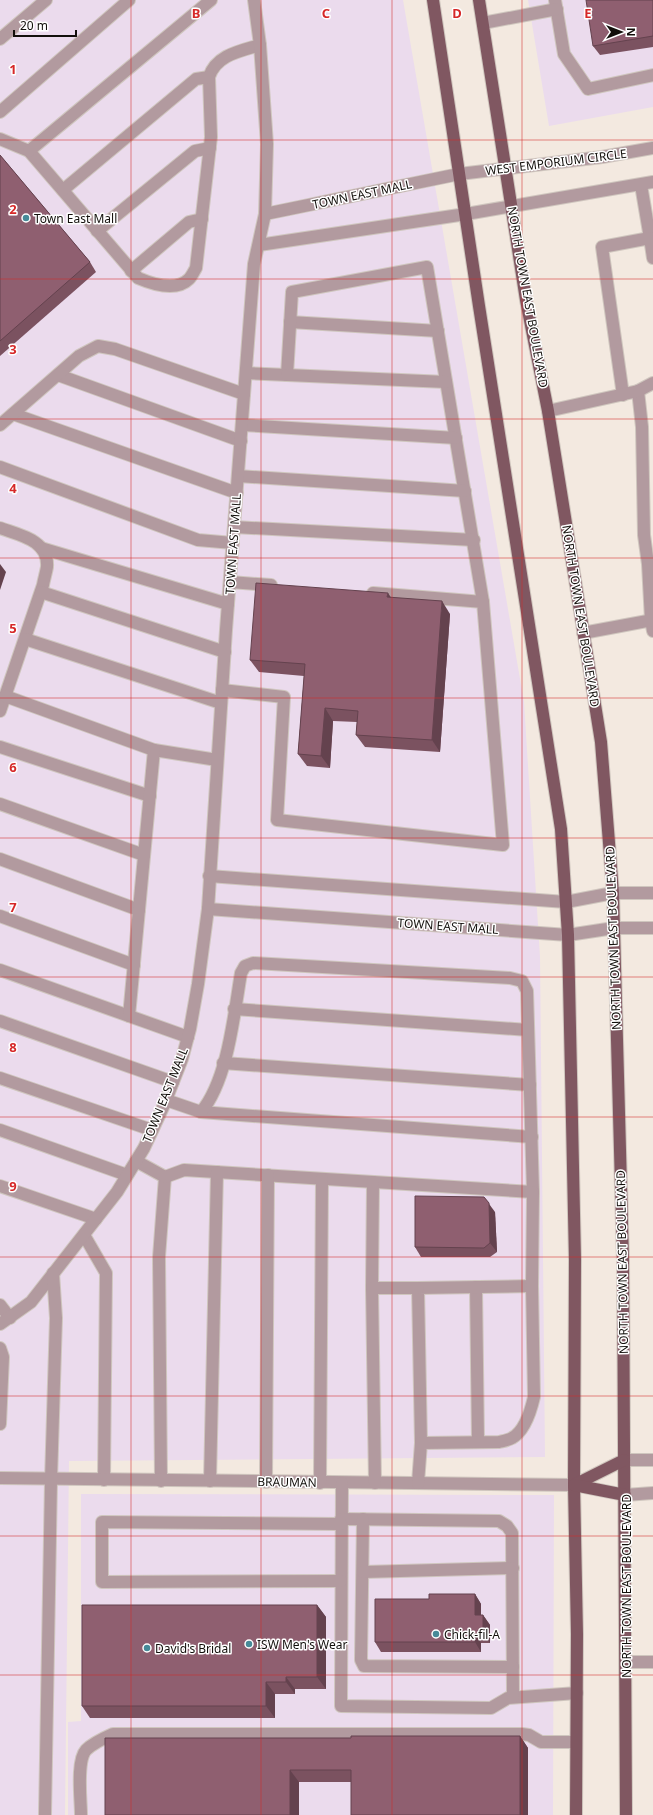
<svg xmlns="http://www.w3.org/2000/svg" width="653" height="1815" viewBox="0 0 653 1815" font-family="'Noto Sans',sans-serif">
	<style>
		.commercial { fill: #ebdbed }
		.lines { fill: none; stroke-linecap: round; stroke-linejoin: round }
		.minor-casing { stroke: #cfc6be; stroke-width: 14 }
		.major-casing { stroke: #cfc6be; stroke-width: 14 }
		.minor { stroke: #b29a9f; stroke-width: 12 }
		.major { stroke: #805761; stroke-width: 12 }
		.wall { fill: #7b5260 }
		.shaded-wall { fill: #64424e }
		.building { fill: #8f5f70; stroke: #64424e }
		.grid { fill: none; stroke: #d62828; stroke-width: 1; stroke-opacity: 0.55 }
		.poi-dot { fill: #468a98; stroke: #fff; stroke-width: 1.5 }
		.labels { text-anchor: middle; dominant-baseline: central; stroke-width: 3; stroke-linejoin: round; paint-order: stroke }
		.street-label { font-size: 12px; fill: #120f0b; stroke: #fff }
		.poi-label { font-size: 12px; fill: #120f0b; stroke: #fff; text-anchor: start }
		.grid-label { font-size: 13px; text-anchor: middle; font-weight: bold; fill: #d62828; stroke: #fff; stroke-width: 3; stroke-linejoin: round; paint-order: stroke }
	</style>
	<rect width="100%" height="100%" fill="#f3e9e0"/>
	<g class="commercial">
		<polygon points="0,0 403,0 524,702 540,957 545,1457 69,1461 65,1815 0,1815"/>
		<polygon points="528,0 653,0 653,107 549,126"/>
		<polygon points="81,1494 554,1495 553,1815 68,1815 68,1722 81,1721"/>
	</g>
	<g class="lines">
		<defs>
			<g id="minor">
				<polyline points="555,0 564,54 588,89 653,75"/>
				<polyline points="483,23 557,9"/>
				<polyline points="0,39 46,0"/>
				<polyline points="0,112 129,0"/>
				<path d="M0 139 29 151 138 278C152 284 176 292 189 279 192 276 194 271 196 268L211 137 209 77C216 55 240 51 260 45"/>
				<polyline points="29,151 211,0"/>
				<polyline points="641,185 650,238 653,237"/>
				<polyline points="63,190 196,79 209,77"/>
				<polyline points="265,214 459,174 602,157 653,148"/>
				<polyline points="97,231 195,151 210,148"/>
				<polyline points="259,245 466,214 653,182"/>
				<polyline points="131,271 189,222 202,219"/>
				<polyline points="290,322 438,331"/>
				<polyline points="246,373 287,375 292,292 427,267 483,602"/>
				<polyline points="58,375 241,441"/>
				<polyline points="287,375 446,382"/>
				<polyline points="638,391 642,427 644,535 648,564 651,620 653,631"/>
				<polyline points="623,395 602,247 650,238 653,258"/>
				<polyline points="548,411 638,391 653,383"/>
				<polyline points="13,414 237,493"/>
				<polyline points="0,425 79,356 98,346 115,349 244,394"/>
				<polyline points="242,425 456,438"/>
				<polyline points="0,467 198,540 233,543"/>
				<polyline points="238,476 465,491"/>
				<polyline points="234,527 474,540"/>
				<path d="M0 528C19 535 49 540 47 567 46 573 44 579 43 585L0 711"/>
				<polyline points="41,548 228,604"/>
				<polyline points="230,582 271,585"/>
				<polyline points="41,592 225,652"/>
				<polyline points="583,633 653,620"/>
				<polyline points="25,639 221,703"/>
				<polyline points="222,690 284,697 277,820 503,845 483,602 373,593"/>
				<polyline points="5,696 154,750 217,760"/>
				<polyline points="0,747 150,796"/>
				<polyline points="0,804 144,855"/>
				<polyline points="0,859 139,910"/>
				<polyline points="209,876 566,902 613,893 653,893"/>
				<polyline points="208,909 568,935 614,928 653,928"/>
				<polyline points="0,916 134,965"/>
				<polyline points="0,970 188,1037"/>
				<polyline points="234,1009 528,1030"/>
				<polyline points="129,1016 154,750"/>
				<polyline points="0,1021 173,1082"/>
				<polyline points="223,1063 530,1085"/>
				<polyline points="0,1078 152,1130"/>
				<polyline points="201,1112 532,1137"/>
				<polyline points="0,1130 127,1175"/>
				<polyline points="136,1161 165,1177 159,1257 161,1481"/>
				<path d="M165 1177 184 1170 533 1192 527 991 522 981 510 978 253 963 245 966 241 973C234 1014 228 1080 201 1112L166 1100"/>
				<polyline points="0,1186 96,1219"/>
				<polyline points="84,1235 106,1273 104,1480"/>
				<polyline points="476,1287 478,1442"/>
				<polyline points="372,1288 373,1182"/>
				<polyline points="0,1305 10,1318"/>
				<polyline points="0,1324 31,1302 117,1192 144,1148 164,1105 182,1059 190,1029 198,984 208,909 226,630 254,264 265,214 267,144 260,45 254,0"/>
				<polyline points="0,1348 3,1357 0,1424"/>
				<polyline points="421,1443 418,1288 532,1286"/>
				<polyline points="624,1460 653,1460"/>
				<polyline points="0,1478 574,1485"/>
				<polyline points="210,1481 217,1172"/>
				<polyline points="266,1482 268,1175"/>
				<polyline points="320,1483 322,1179"/>
				<polyline points="342,1483 341,1706 491,1708 508,1698 577,1693"/>
				<polyline points="375,1483 372,1288 418,1288"/>
				<path d="M418 1483 421 1443 499 1442C503 1441 509 1440 512 1438 525 1431 531 1410 534 1397L532 1286 533 1192"/>
				<polyline points="625,1495 653,1493"/>
				<polyline points="341,1519 499,1521 507,1526 512,1533 513,1697"/>
				<polyline points="363,1519 361,1660 364,1666 513,1667"/>
				<polyline points="363,1572 513,1568"/>
				<polyline points="341,1581 102,1582 102,1522 341,1524"/>
				<polyline points="626,1662 653,1662"/>
				<polyline points="45,1815 51,1480 56,1318 53,1273"/>
				<path d="M81 1815C81 1800 76 1761 86 1750 93 1743 104 1738 113 1734H522L529 1735 541 1742H576"/>
			</g>
			<g id="major">
				<polyline points="433,0 479,306 561,829 568,935 575,1260 574,1485 577,1634 576,1815"/>
				<polyline points="479,0 526,300 548,411 601,742 613,893 623,1260 626,1815"/>
				<polyline points="574,1485 624,1460"/>
				<polyline points="574,1485 625,1495"/>
			</g>
		</defs>
		<use href="#minor" class="minor-casing"/>
		<use href="#major" class="major-casing"/>
		<use href="#minor" class="minor"/>
		<use href="#major" class="major"/>
	</g>
	<g class="wall">
		<polygon points="653,0 653,47 600,55 593,46"/>
		<polygon points="0,155 90,262 96,272 0,356"/>
		<polygon points="391,598 450,614 440,752 365,747 356,735 357,722 333,721 330,768 307,766 298,754 304,676 259,672 250,660"/>
		<polygon points="495,1212 497,1252 490,1257 421,1257 415,1247"/>
		<polygon points="475,1594 481,1604 481,1615 483,1615 490,1625 490,1643 481,1643 481,1652 381,1652 375,1642"/>
		<polygon points="317,1605 326,1617 326,1689 295,1689 295,1694 275,1694 275,1718 90,1718 82,1706"/>
		<polygon points="520,1736 528,1748 528,1815 351,1782 299,1782 299,1815 105,1815 351,1738"/>
	</g>
	<g class="shaded-wall">
		<polygon points="0,564 6,572 0,590"/>
		<polygon points="388,593 396,605 387,597"/>
		<polygon points="442,601 450,614 440,752 432,740"/>
		<polygon points="325,708 333,721 330,768 321,756"/>
		<polygon points="484,1197 495,1212 497,1252 490,1243"/>
		<polygon points="475,1594 481,1604 481,1625 475,1615"/>
		<polygon points="317,1605 326,1617 326,1689 317,1677"/>
		<polygon points="483,1615 490,1625 490,1643 483,1634"/>
		<polygon points="475,1634 481,1643 481,1652 475,1642"/>
		<polygon points="286,1677 295,1689 295,1694 286,1682"/>
		<polygon points="266,1682 275,1694 275,1718 266,1706"/>
		<polygon points="520,1736 528,1748 528,1815 520,1815"/>
		<polygon points="290,1770 299,1782 299,1815 290,1815"/>
	</g>
	<g class="building">
		<polygon points="586,0 653,0 653,36 593,46"/>
		<polygon points="0,155 90,262 0,341"/>
		<polygon points="256,583 388,593 387,597 442,601 432,740 356,735 358,711 325,708 321,756 298,754 305,664 250,660"/>
		<polygon points="415,1196 484,1197 489,1203 490,1243 484,1248 415,1247"/>
		<polygon points="429,1594 475,1594 475,1615 483,1615 483,1634 475,1634 475,1642 375,1642 375,1599 429,1599"/>
		<polygon points="82,1605 317,1605 317,1677 286,1677 286,1682 266,1682 266,1706 82,1706"/>
		<polygon points="351,1736 520,1736 520,1815 351,1815 351,1770 290,1770 290,1815 105,1815 105,1738 351,1738"/>
	</g>
	<path class="grid" d="M131 0V1815M261 0V1815M392 0V1815M522 0V1815M0 140H653M0 279H653M0 419H653M0 558H653M0 698H653M0 838H653M0 977H653M0 1117H653M0 1257H653M0 1396H653M0 1536H653M0 1675H653"/>
	<g class="poi-dot">
		<circle cx="26" cy="218" r="4"/>
		<circle cx="436" cy="1634" r="4"/>
		<circle cx="249" cy="1644" r="4"/>
		<circle cx="147" cy="1648" r="4"/>
	</g>
	<g class="labels">
		<g class="street-label">
			<text transform="translate(556 162) rotate(-7)">WEST EMPORIUM CIRCLE</text>
			<text transform="translate(362 194) rotate(-12)">TOWN EAST MALL</text>
			<text transform="translate(528 297) rotate(80)">NORTH TOWN EAST BOULEVARD</text>
			<text transform="translate(233 544) rotate(-86)">TOWN EAST MALL</text>
			<text transform="translate(581 616) rotate(81)">NORTH TOWN EAST BOULEVARD</text>
			<text transform="translate(448 926) rotate(4)">TOWN EAST MALL</text>
			<text transform="translate(613 938) rotate(-92)">NORTH TOWN EAST BOULEVARD</text>
			<text transform="translate(165 1095) rotate(-68)">TOWN EAST MALL</text>
			<text transform="translate(622 1262) rotate(-91)">NORTH TOWN EAST BOULEVARD</text>
			<text transform="translate(287 1482) rotate(1)">BRAUMAN</text>
			<text transform="translate(626 1586) rotate(-90)">NORTH TOWN EAST BOULEVARD</text>
		</g>
		<g class="poi-label">
			<text x="34" y="218">Town East Mall</text>
			<text x="444" y="1634">Chick-fil-A</text>
			<text x="257" y="1644">ISW Men's Wear</text>
			<text x="155" y="1648">David's Bridal</text>
		</g>
	</g>
	<g class="grid-label">
		<text x="196" y="18">B</text>
		<text x="326" y="18">C</text>
		<text x="457" y="18">D</text>
		<text x="588" y="18">E</text>
		<text x="13" y="74">1</text>
		<text x="13" y="214">2</text>
		<text x="13" y="354">3</text>
		<text x="13" y="493">4</text>
		<text x="13" y="633">5</text>
		<text x="13" y="772">6</text>
		<text x="13" y="912">7</text>
		<text x="13" y="1052">8</text>
		<text x="13" y="1191">9</text>
	</g>
	<g transform="translate(621 32) rotate(90)" stroke="#ffffff" stroke-width="3" paint-order="stroke">
	<path d="M0-3L7 15L0 10L-7 15Z" fill="#120f0b"/>
	<text y="-6" font-size="11" font-weight="bold" text-anchor="middle" fill="#120f0b">N</text>
	</g>
	<path d="M14 30v6h62v-6" fill="none" stroke="#120f0b" stroke-width="2"/>
	<text x="20" y="30" font-size="12" fill="#120f0b" stroke="#ffffff" stroke-width="3" paint-order="stroke">20 m</text>
</svg>
